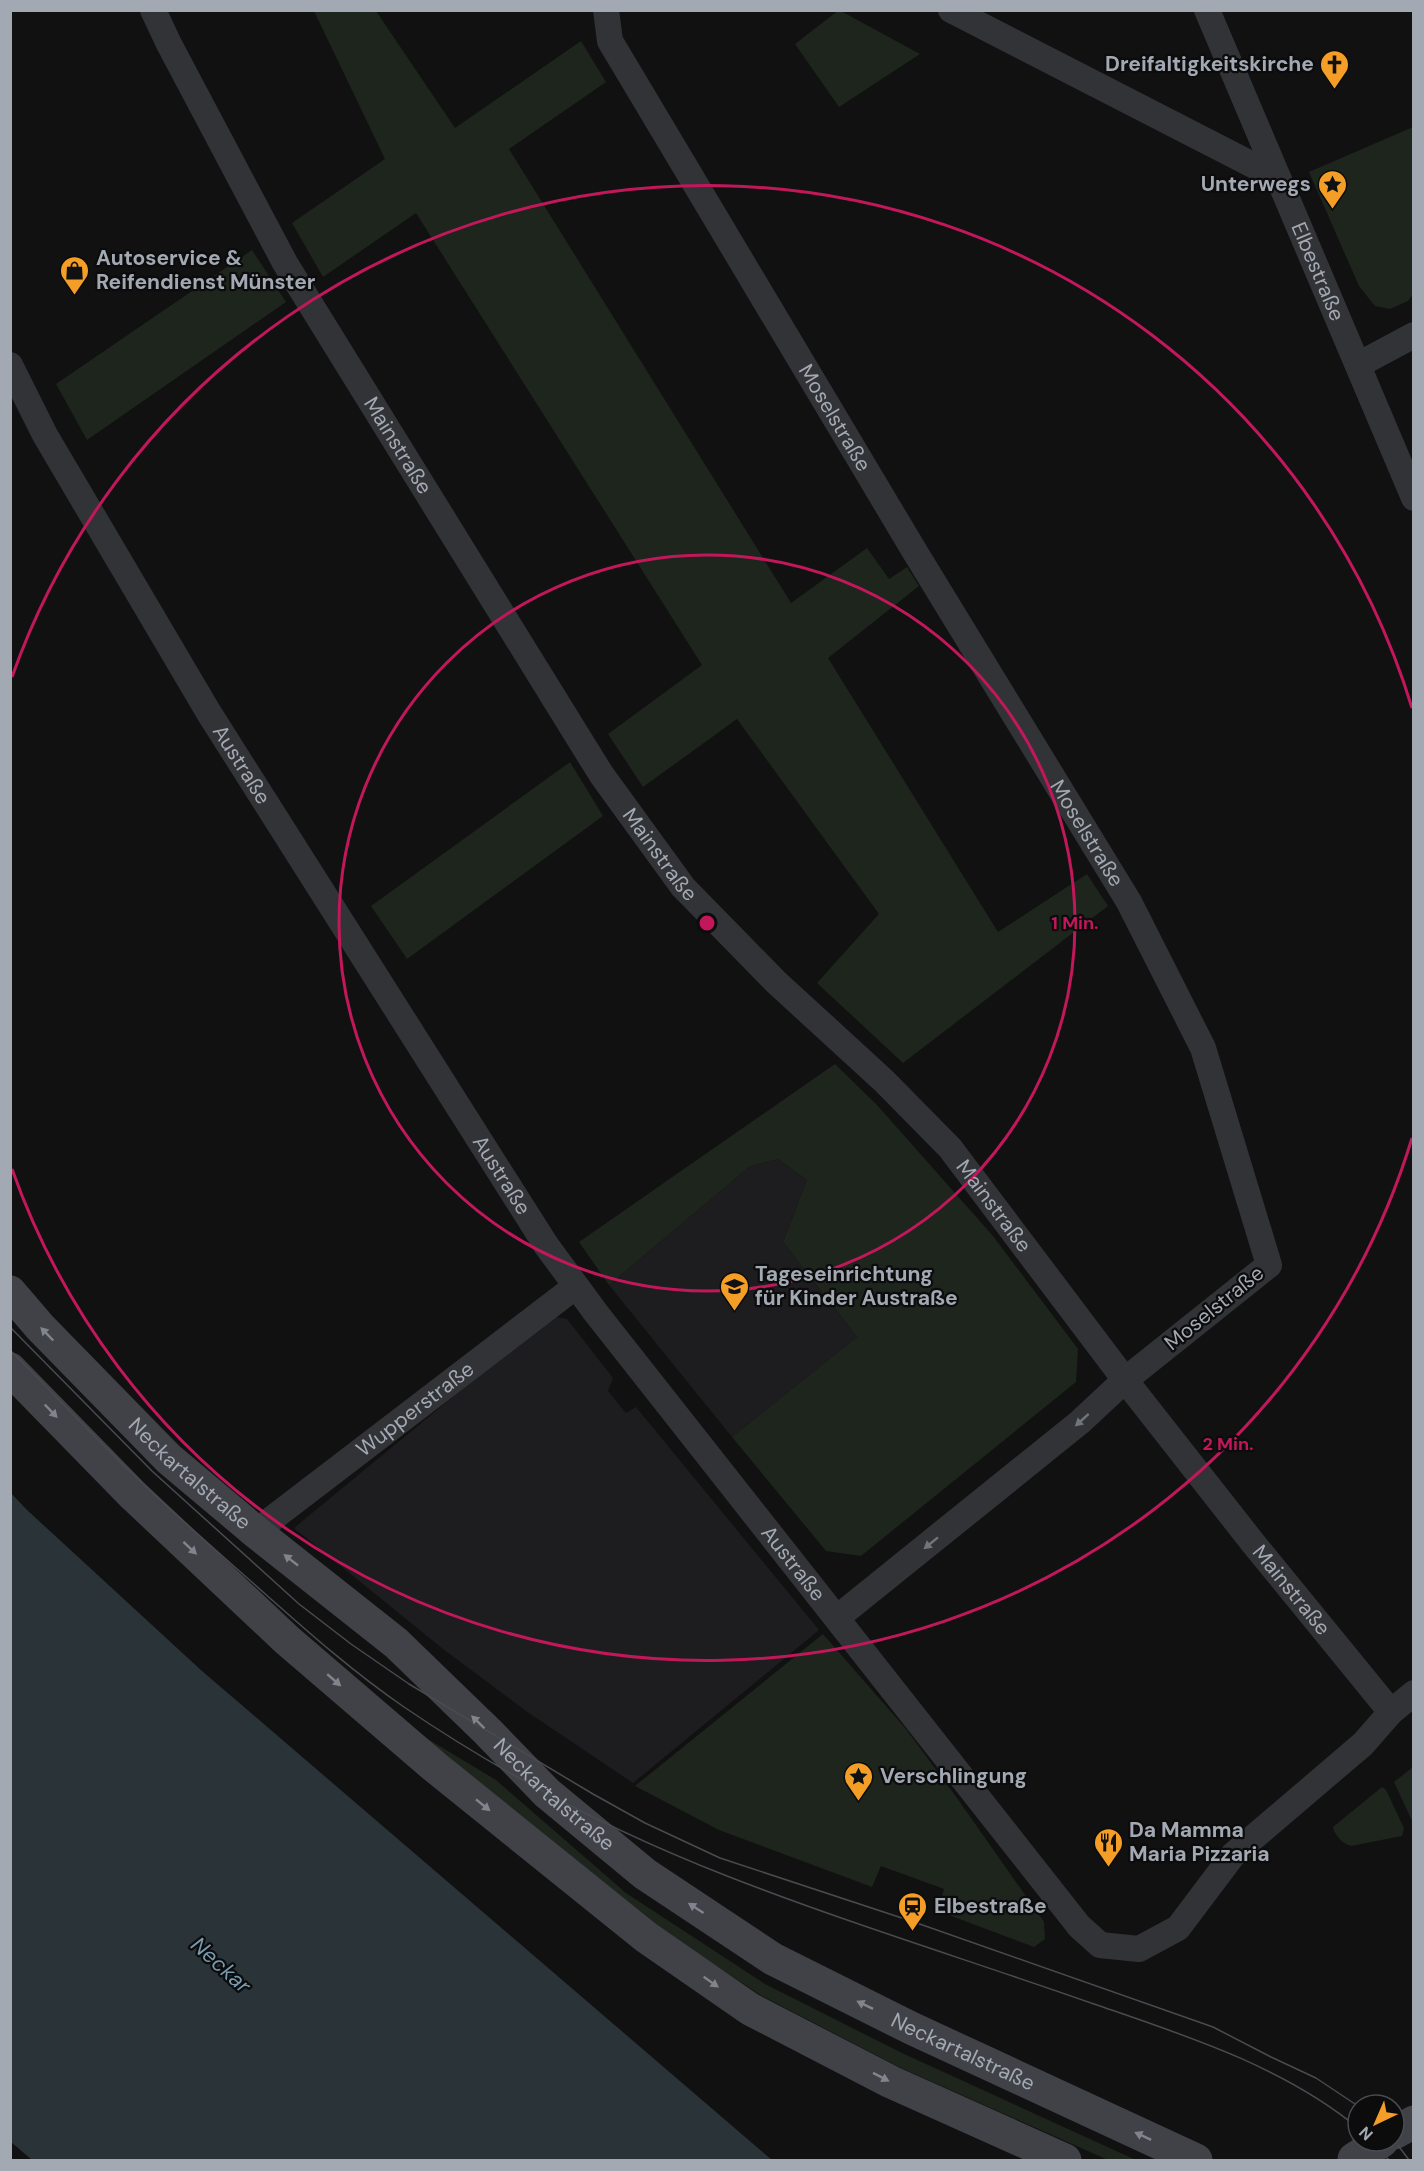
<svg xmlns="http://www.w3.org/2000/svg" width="1424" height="2171" viewBox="0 0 1424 2171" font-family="'DM Sans',sans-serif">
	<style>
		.built { fill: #1d1d1f }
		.green { fill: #1d251d }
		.water { fill: #293338 }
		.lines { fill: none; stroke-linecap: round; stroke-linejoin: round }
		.street { stroke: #323337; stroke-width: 26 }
		.secondary { stroke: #404247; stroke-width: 33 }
		.tram { stroke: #494b50; stroke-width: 1.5 }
		.secondary-bridge { stroke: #404247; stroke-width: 33 }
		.oneway { fill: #80858d }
		.oneway2 { fill: #70747b }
		.ring { fill: none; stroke: #c2185b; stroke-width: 3 }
		.labels { text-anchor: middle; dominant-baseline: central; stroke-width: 4.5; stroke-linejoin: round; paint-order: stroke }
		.poi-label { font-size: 21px; font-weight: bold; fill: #a2a9b3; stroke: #0c0c0d; text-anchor: start }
		.street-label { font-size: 21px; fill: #a2a9b3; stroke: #0c0c0d }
		.water-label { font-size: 22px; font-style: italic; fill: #779ab0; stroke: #0c0c0d }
		.centre { fill: #c2185b; stroke: #0c0c0d; stroke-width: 3 }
		.ring-label { font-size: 18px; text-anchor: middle; font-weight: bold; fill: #c2185b; stroke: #0c0c0d; stroke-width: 4.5; stroke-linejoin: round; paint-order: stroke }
	</style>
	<rect width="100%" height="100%" fill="#111112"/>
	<g class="built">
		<polygon points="778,1159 807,1180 783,1242 857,1337 732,1437 609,1285 749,1167"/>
		<polygon points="551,1316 567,1319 613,1378 608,1391 616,1401 626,1413 636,1407 819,1630 633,1783 526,1711 443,1649 294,1528"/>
	</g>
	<g class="green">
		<polygon points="839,10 920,54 839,107 795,44"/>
		<polygon points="314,11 376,11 455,128 581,41 606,82 509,149 791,603 867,548 889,579 907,567 919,586 828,658 998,932 1087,874 1108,906 903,1063 817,983 879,914 737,719 643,787 608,734 702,665 416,213 323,277 292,223 385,159"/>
		<polygon points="1413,127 1413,294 1408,301 1390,309 1375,306 1359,286 1309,172"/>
		<polygon points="252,250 286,302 87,440 56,384"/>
		<polygon points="570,762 603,816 407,959 371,906"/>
		<polygon points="835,1064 877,1105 993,1236 1078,1349 1076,1382 861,1556 826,1551 732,1437 857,1337 783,1242 807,1180 778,1159 749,1167 609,1285 579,1242"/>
		<polygon points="823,1634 906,1729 957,1798 1044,1922 1045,1939 1034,1947 938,1911 944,1889 881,1866 872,1887 719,1830 635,1786"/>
		<polygon points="428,1739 496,1780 626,1893 765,1984 902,2053 1136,2160 1108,2160 901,2068 762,1996 622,1903 423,1748"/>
		<polygon points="1413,1767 1413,1823 1394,1782"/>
		<path d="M1382 1787 1386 1790 1404 1828 1402 1836 1351 1846C1343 1844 1334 1835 1333 1827Z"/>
	</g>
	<polygon class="water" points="10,1492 26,1509 202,1671 772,2160 32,2160 11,2142"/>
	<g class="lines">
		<g class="street">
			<path id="s1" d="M153 10 169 44 285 263 601 774 683 887 776 982 884 1081 950 1148 1125 1380 1253 1543 1391 1712"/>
			<path id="s2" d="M606 10 610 41 915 552 1129 902 1203 1048 1269 1265 1125 1380 1080 1422 838 1617"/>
			<polyline points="951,10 1278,178"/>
			<path id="s3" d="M1207 10 1414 498"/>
			<path id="s4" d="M10 365 45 435 209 713 546 1245 596 1313 1079 1926 1100 1945 1139 1949 1178 1928 1233 1855 1363 1744 1391 1712 1414 1693"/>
			<polyline points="1358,365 1414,335"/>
			<path id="s5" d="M257 1533 273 1518 576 1286"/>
		</g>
		<g class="secondary">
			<path id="s6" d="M10 1292 40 1327 169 1459 257 1533 396 1643 488 1732 547 1793 645 1874 773 1959 911 2028 1196 2160"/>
			<polyline points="10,1369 132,1494 287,1640 435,1767 646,1937 750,2009 891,2082 1065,2160"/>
			<polyline points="1394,2133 1414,2122"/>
		</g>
		<g class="tram">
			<polyline points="10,1327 152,1471 299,1604 351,1644 409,1684 593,1794 645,1823 720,1858 914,1922 1213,2027 1271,2057 1316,2078 1358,2106"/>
			<path d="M10 1350C53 1393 95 1438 139 1480 173 1513 209 1544 245 1576 296 1621 347 1668 404 1707 504 1775 614 1832 727 1876 847 1923 972 1961 1094 2004 1184 2035 1283 2066 1358 2128"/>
			<polyline points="1394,2140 1409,2160"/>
			<polyline points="1371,2141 1389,2160"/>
		</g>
		<polyline class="secondary-bridge" points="1354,2159 1382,2141"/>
	</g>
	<defs><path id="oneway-solid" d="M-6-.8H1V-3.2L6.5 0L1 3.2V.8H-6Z" transform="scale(1.5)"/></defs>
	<g class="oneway">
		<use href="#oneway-solid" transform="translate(47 1334) rotate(-134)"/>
		<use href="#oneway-solid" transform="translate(51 1411) rotate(46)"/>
		<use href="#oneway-solid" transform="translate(190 1548) rotate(43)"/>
		<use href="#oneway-solid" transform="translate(291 1560) rotate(-142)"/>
		<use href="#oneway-solid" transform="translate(334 1680) rotate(41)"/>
		<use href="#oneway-solid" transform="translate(478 1722) rotate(-136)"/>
		<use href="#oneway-solid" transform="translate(483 1805) rotate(39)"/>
		<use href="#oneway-solid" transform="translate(696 1908) rotate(-147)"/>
		<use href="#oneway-solid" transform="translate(711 1982) rotate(35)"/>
		<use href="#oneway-solid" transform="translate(865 2005) rotate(-154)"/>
		<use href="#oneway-solid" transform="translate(881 2077) rotate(27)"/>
		<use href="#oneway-solid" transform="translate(1143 2136) rotate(-155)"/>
	</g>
	<g class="oneway2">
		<use href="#oneway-solid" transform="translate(1082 1420) rotate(138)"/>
		<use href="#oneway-solid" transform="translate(931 1543) rotate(141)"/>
	</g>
	<g class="ring">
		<circle cx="707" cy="923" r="368"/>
		<path d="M1412 1138A737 737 0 0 1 12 1169M12 677A737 737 0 0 1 1412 708"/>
	</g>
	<defs>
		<symbol id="church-pin" viewBox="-11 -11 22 30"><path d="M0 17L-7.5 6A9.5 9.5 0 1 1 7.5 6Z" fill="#f49d27" stroke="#0c0c0d"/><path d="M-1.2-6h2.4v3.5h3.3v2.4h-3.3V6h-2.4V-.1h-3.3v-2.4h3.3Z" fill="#111"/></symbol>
		<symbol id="sight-pin" viewBox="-11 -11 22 30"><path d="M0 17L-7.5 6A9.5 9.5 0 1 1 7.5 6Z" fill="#f49d27" stroke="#0c0c0d"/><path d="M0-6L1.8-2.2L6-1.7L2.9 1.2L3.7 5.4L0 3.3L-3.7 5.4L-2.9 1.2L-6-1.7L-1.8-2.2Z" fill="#111"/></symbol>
		<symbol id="shop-pin" viewBox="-11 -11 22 30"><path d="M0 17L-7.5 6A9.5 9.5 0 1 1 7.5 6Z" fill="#f49d27" stroke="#0c0c0d"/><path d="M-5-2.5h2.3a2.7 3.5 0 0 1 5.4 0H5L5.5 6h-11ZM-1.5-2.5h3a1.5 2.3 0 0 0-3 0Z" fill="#111"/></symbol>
		<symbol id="school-pin" viewBox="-11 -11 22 30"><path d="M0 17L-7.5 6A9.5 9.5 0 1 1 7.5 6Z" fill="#f49d27" stroke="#0c0c0d"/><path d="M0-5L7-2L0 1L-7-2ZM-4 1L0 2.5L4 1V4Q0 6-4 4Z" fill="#111"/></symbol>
		<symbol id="restaurant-pin" viewBox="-11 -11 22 30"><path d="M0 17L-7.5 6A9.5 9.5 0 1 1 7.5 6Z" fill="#f49d27" stroke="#0c0c0d"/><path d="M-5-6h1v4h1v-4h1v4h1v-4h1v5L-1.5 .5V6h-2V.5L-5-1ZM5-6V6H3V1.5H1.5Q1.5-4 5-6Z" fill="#111"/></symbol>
		<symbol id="station-pin" viewBox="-11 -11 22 30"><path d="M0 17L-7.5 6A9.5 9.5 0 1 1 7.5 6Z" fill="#f49d27" stroke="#0c0c0d"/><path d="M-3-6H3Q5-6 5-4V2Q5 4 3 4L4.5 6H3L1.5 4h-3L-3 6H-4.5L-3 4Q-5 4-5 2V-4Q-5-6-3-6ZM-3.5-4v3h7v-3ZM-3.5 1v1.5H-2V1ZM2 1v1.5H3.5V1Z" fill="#111"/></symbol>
	</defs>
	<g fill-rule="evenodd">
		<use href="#church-pin" x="1318" y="48" width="33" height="45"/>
		<use href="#sight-pin" x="1316" y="168" width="33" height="45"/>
		<use href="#shop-pin" x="58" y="254" width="33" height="45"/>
		<use href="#school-pin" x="718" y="1270" width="33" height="45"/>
		<use href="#sight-pin" x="842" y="1760" width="33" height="45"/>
		<use href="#restaurant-pin" x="1092" y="1826" width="33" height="45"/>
		<use href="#station-pin" x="896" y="1890" width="33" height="45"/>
	</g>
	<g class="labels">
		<g class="poi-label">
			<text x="1314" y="64" text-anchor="end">Dreifaltigkeitskirche</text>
			<text x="1311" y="184" text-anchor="end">Unterwegs</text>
			<text x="96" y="258">Autoservice &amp;<tspan x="96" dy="24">Reifendienst Münster</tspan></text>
			<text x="755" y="1274">Tageseinrichtung<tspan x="755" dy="24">für Kinder Austraße</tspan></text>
			<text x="880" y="1776">Verschlingung</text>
			<text x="1129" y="1830">Da Mamma<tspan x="1129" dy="24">Maria Pizzaria</tspan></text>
			<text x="934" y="1906">Elbestraße</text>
		</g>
		<g class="street-label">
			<text stroke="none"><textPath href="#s3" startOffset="284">Elbestraße</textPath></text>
			<text stroke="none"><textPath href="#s2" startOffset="470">Moselstraße</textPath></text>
			<text stroke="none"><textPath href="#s1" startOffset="500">Mainstraße</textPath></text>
			<text stroke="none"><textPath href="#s4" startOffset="462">Austraße</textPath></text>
			<text stroke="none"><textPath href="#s2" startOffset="956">Moselstraße</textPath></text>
			<text stroke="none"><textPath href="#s1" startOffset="986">Mainstraße</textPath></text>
			<text stroke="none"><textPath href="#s4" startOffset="948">Austraße</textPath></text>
			<text stroke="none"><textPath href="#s1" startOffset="1472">Mainstraße</textPath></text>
			<text transform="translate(1214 1308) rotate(-39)">Moselstraße</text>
			<text stroke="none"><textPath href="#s5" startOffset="201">Wupperstraße</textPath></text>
			<text stroke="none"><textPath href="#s6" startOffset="256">Neckartalstraße</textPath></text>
			<text stroke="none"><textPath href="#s4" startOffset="1434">Austraße</textPath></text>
			<text stroke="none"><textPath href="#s1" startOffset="1958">Mainstraße</textPath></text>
			<text stroke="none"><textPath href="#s6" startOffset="742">Neckartalstraße</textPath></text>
			<text stroke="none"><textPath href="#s6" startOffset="1228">Neckartalstraße</textPath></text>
		</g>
		<g class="water-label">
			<text transform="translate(221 1965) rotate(42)">Neckar</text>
		</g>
	</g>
	<circle cx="707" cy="923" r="9" class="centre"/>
	<g class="ring-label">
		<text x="1075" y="929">1 Min.</text>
		<text x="1228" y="1450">2 Min.</text>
	</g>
	<rect width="1424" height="2171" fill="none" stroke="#a2a9b3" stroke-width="24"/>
	<g transform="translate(1376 2123) rotate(224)"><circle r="28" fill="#0c0c0d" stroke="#484b4f" stroke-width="1.5"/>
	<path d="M0-4.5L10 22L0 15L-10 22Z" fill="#f49d27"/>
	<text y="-9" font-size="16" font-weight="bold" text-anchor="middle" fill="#a2a9b3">N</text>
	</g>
</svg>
